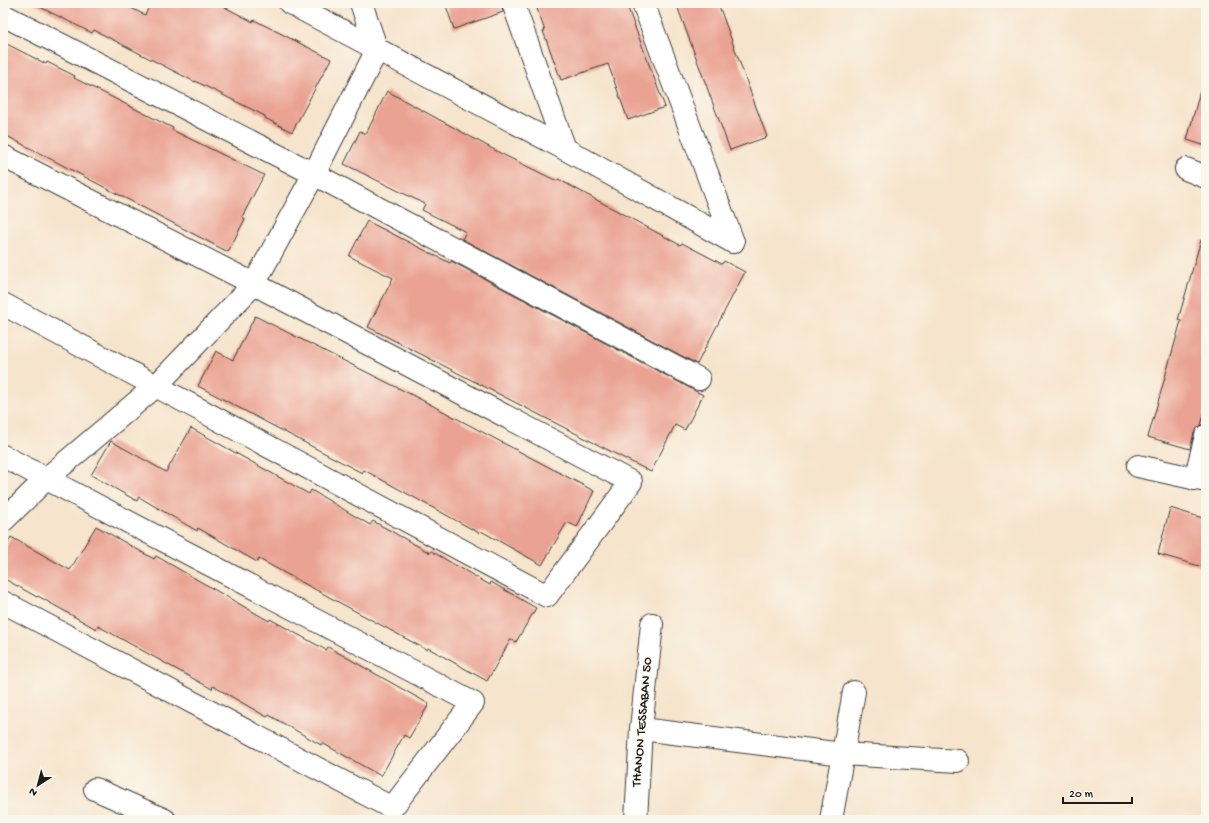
<svg xmlns="http://www.w3.org/2000/svg" width="1209" height="823" viewBox="0 0 1209 823" font-family="'Gochi Hand',sans-serif">
	<style>
		.building { fill: #eaa393 }
		.lines { fill: none; stroke-linecap: round; stroke-linejoin: round }
		.minor-casing { stroke: #3d3a36; stroke-width: 24 }
		.minor { stroke: #fff; stroke-width: 22 }
		.labels { text-anchor: middle; dominant-baseline: central; stroke-width: 3; stroke-linejoin: round; paint-order: stroke }
		.street-label { font-size: 14px; fill: #1c1c1c; stroke: #fbf7ec }
	</style>
	<rect width="100%" height="100%" fill="#fbf7ec"/>
	<filter id="ink" filterUnits="userSpaceOnUse"><feTurbulence type="fractalNoise" baseFrequency=".025" numOctaves="2"/><feDisplacementMap in="SourceGraphic" scale="8" xChannelSelector="R" yChannelSelector="G"/><feConvolveMatrix kernelMatrix="1 2 1 2 8 2 1 2 1" color-interpolation-filters="sRGB"/></filter>
	<filter id="wash" filterUnits="userSpaceOnUse"><feTurbulence type="fractalNoise" baseFrequency=".012" numOctaves="4" result="noise"/><feDisplacementMap in="SourceGraphic" scale="16" xChannelSelector="R" yChannelSelector="G"/><feGaussianBlur stdDeviation="0.9" result="paint"/><feColorMatrix in="noise" values="0 0 0 0 0 0 0 0 0 0 0 0 0 0 0 0 0 1.4 0 .05"/><feComposite in="paint" operator="in"/></filter>
	<g filter="url(#wash)">
		<rect width="100%" height="100%" fill="#f6e4cc"/>
		<g id="blocks">
			<g class="building">
				<polygon points="32,3 121,3 145,15 151,3 217,3 253,22 254,20 331,59 292,132 265,118 265,116 195,81 195,82 94,30 92,33"/>
				<polygon points="445,3 501,3 503,12 454,29"/>
				<polygon points="535,3 626,3 665,107 628,120 608,64 561,80 543,31 545,31"/>
				<polygon points="676,3 718,3 767,137 730,150"/>
				<polygon points="3,42 46,64 47,62 75,76 74,78 173,128 172,130 264,175 242,217 245,219 228,252 3,134"/>
				<polygon points="387,91 502,154 557,181 558,179 680,245 682,243 722,264 724,261 745,272 697,364 462,239 466,232 422,210 425,204 344,164 360,131 366,134"/>
				<polygon points="1200,91 1206,92 1206,146 1187,140"/>
				<polygon points="367,221 450,263 451,261 703,395 685,430 675,425 651,472 368,327 393,278 349,256"/>
				<polygon points="1201,240 1206,240 1206,407 1201,425 1194,433 1190,449 1148,437 1181,321 1178,320"/>
				<polygon points="255,316 420,399 594,491 577,527 567,522 542,565 481,531 479,533 364,470 362,473 198,386 216,351 233,360"/>
				<polygon points="191,428 309,494 311,490 370,525 373,521 430,553 431,551 490,585 491,582 536,608 516,642 511,639 487,681 428,648 427,650 259,559 257,562 198,528 197,531 139,497 137,501 91,475 111,441 166,472"/>
				<polygon points="1170,508 1206,519 1206,568 1158,554"/>
				<polygon points="96,526 154,559 156,556 269,621 270,619 326,650 328,647 429,704 409,738 404,735 381,776 322,743 321,745 269,715 267,717 213,686 212,689 98,626 96,629 38,596 37,597 3,578 3,552 11,537 70,570"/>
			</g>
		</g>
	</g>
	<g filter="url(#ink)">
		<use href="#blocks" fill-opacity="0" stroke="#3d3a36" stroke-width="1"/>
		<g class="lines">
			<defs>
				<g id="minor">
					<polyline points="290,3 565,149 733,242"/>
					<polyline points="513,3 565,149"/>
					<polyline points="643,3 733,242"/>
					<polyline points="3,15 314,174 699,379"/>
					<polyline points="3,156 254,284 631,482 547,596 3,304"/>
					<polyline points="1186,169 1206,177"/>
					<polyline points="3,456 473,703 392,808 3,602"/>
					<polyline points="1138,466 1206,481"/>
					<polyline points="1195,479 1206,436"/>
					<polyline points="3,521 46,479 157,385 254,284 314,174 377,50 361,3"/>
					<polyline points="641,729 843,754 958,761"/>
					<polyline points="95,789 165,820"/>
					<polyline points="636,820 641,729 652,624"/>
					<polyline points="831,820 854,692"/>
				</g>
			</defs>
			<use href="#minor" class="minor-casing"/>
			<use href="#minor" class="minor"/>
		</g>
	</g>
	<g class="labels">
		<g class="street-label">
			<text transform="translate(643 722) rotate(-85)">THANON TESSABAN 50</text>
		</g>
	</g>
	<rect width="1209" height="823" fill="none" stroke="#fbf7ec" stroke-width="16"/>
	<g transform="translate(38 785) rotate(216)" stroke="#fbf7ec" stroke-width="3" paint-order="stroke">
	<path d="M0-3L7 15L0 10L-7 15Z" fill="#1c1c1c"/>
	<text y="-6" font-size="11" font-weight="bold" text-anchor="middle" fill="#1c1c1c">N</text>
	</g>
	<path d="M1063 797v6h69v-6" fill="none" stroke="#1c1c1c" stroke-width="2"/>
	<text x="1069" y="797" font-size="12" fill="#1c1c1c" stroke="#fbf7ec" stroke-width="3" paint-order="stroke">20 m</text>
</svg>
